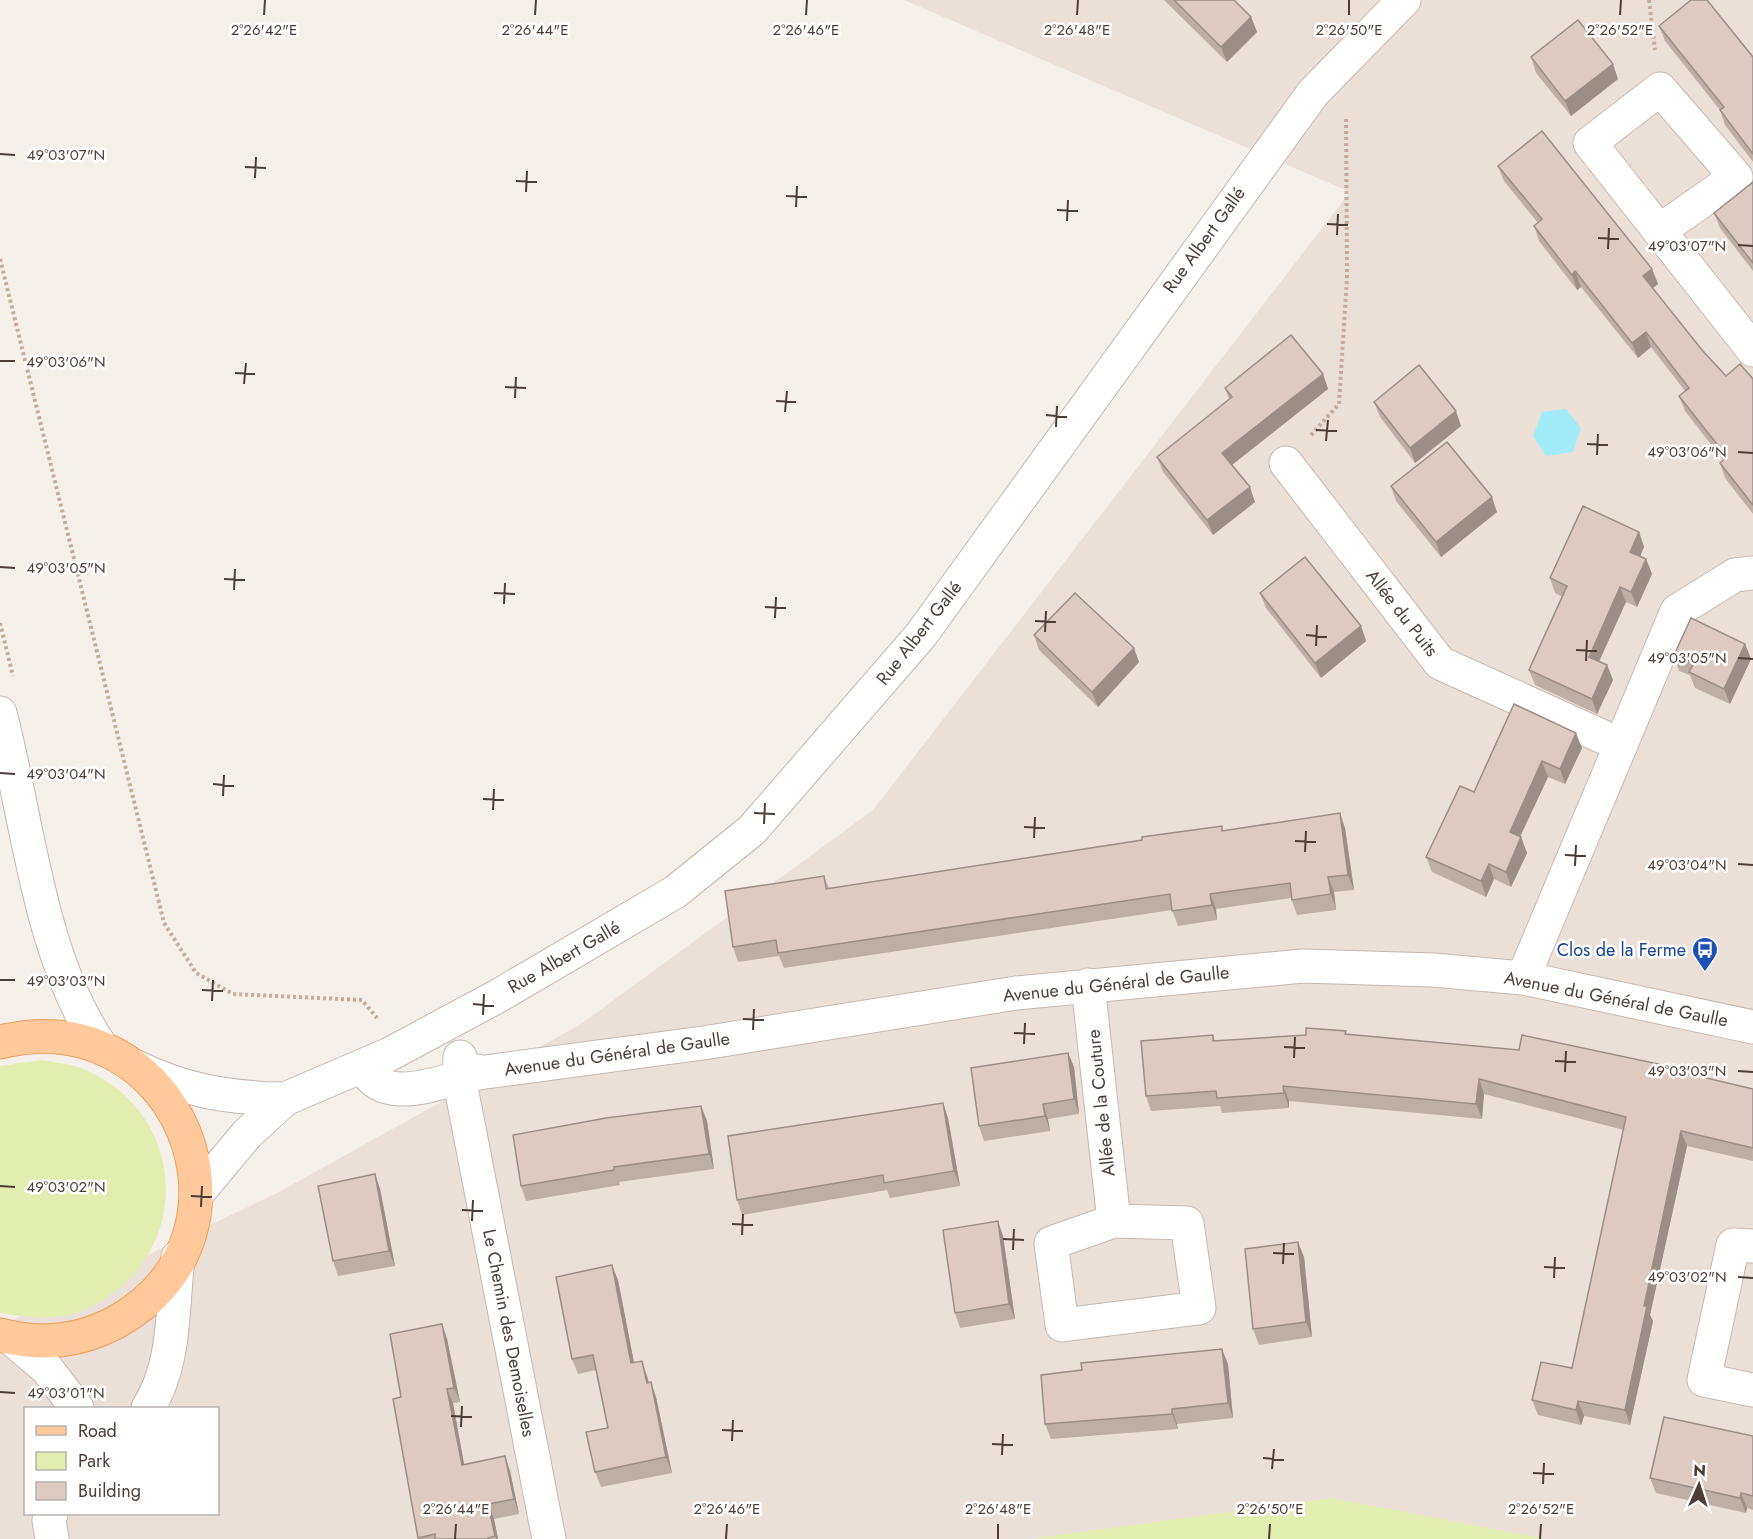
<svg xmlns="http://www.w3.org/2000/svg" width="1753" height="1539" viewBox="0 0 1753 1539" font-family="Jost,sans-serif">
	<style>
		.residential { fill: #ebe0d8; fill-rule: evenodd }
		.green { fill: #e2eeb0 }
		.water { fill: #a2ebf8 }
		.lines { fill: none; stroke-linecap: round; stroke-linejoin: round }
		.minor-casing { stroke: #c6b8af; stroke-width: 35 }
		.major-casing { stroke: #f09f5f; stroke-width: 35 }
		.path { stroke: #c7ac9b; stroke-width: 4; stroke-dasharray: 3 3; stroke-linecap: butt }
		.minor { stroke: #fff; stroke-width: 33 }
		.major { stroke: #ffc99b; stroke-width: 33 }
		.wall { fill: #beafa6 }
		.shaded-wall { fill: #9b8e87 }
		.building { fill: #ddcbc1; stroke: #9b8e87; stroke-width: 1.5 }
		.ticks { fill: none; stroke: #4c3e37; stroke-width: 2 }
		.labels { text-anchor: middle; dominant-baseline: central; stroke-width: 5; stroke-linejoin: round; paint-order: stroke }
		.street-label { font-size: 18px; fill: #4c3e37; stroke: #fff }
		.transit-label { font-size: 18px; fill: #164399; stroke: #fff; text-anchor: end }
		.ticks-label { font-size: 15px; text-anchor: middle; fill: #4c3e37; stroke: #fff; stroke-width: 5; stroke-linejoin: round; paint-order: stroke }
	</style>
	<rect width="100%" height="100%" fill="#f6f0ea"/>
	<path class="residential" d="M904 0H1753V1539H0V1326L279 1192 581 1024 873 810 1350 192ZM26 1408H218V1514H26Z"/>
	<g class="green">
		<path d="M42 1060C56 1063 73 1064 86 1070 193 1118 192 1261 86 1309 59 1322 28 1317 0 1313V1066Z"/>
		<polygon points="1332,1498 1545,1539 1029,1539"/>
	</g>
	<polygon class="water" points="1566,409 1581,428 1573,452 1546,456 1533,436 1542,412"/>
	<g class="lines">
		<defs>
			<g id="minor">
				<polyline points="1659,231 1736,177 1660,89 1590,143 1753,350"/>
				<polyline points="1286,463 1440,663 1621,745"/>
				<path d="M0 713C28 820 39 958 102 1048"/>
				<polyline points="1523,978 1677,611 1735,575 1753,573"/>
				<polyline points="1088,985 1114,1221 1051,1243 1062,1325 1199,1308 1187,1223 1114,1221"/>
				<polyline points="460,1057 459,1077 464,1103 549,1539"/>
				<path d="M134 1066C186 1091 227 1098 285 1099"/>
				<path d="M363 1066C384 1109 442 1080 478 1073L477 1071"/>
				<polyline points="478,1073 703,1043 1016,993 1303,966 1433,970 1523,978 1753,1027"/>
				<polyline points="196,1195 247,1134 285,1099 390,1054 498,996 675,892 752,830 921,635 1313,93 1404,0"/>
				<polyline points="1753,1246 1733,1245 1704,1380 1753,1390"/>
				<polyline points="12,1339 47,1369 77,1408"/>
				<path d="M148 1408C176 1364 172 1308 178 1257"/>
				<polyline points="51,1514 49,1520 52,1539"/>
			</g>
			<path id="major" d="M0 1042C179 998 272 1233 118 1321 80 1342 41 1346 0 1335"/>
		</defs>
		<use href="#minor" class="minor-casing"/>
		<use href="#major" class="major-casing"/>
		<g class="path">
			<polyline points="1649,0 1655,50"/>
			<polyline points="0,259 164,923 196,973 233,994 362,1000 377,1018"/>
			<polyline points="1311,435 1339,404 1347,277 1346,117"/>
			<polyline points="0,623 13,676"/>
		</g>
		<use href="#minor" class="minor"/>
		<use href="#major" class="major"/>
	</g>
	<g class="wall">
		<polygon points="1164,0 1234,0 1251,17 1257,32 1227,62"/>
		<polygon points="1659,26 1753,57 1753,162 1725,125 1720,110 1665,41"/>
		<polygon points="1531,57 1618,79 1571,116 1536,73"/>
		<polygon points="1498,166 1652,269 1658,284 1652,288 1702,350 1726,376 1753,379 1753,514 1725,478 1720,463 1723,460 1685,411 1679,396 1685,391 1651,347 1638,358 1581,287 1577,290 1539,241 1534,226 1538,223 1504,181"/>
		<polygon points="1753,182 1753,271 1720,228 1714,213"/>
		<polygon points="1323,374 1328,389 1232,465 1255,502 1213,535 1163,472 1157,457 1229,399 1225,388"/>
		<polygon points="1374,402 1461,426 1415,463 1380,417"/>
		<polygon points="1391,486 1497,512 1441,557 1396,501"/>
		<polygon points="1639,532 1644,547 1640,556 1646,559 1652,574 1637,607 1626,602 1599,662 1607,665 1613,680 1597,714 1535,685 1529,670 1563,597 1555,593 1550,578"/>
		<polygon points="1260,593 1361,626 1366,641 1321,678 1266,608"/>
		<polygon points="1034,635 1139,662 1098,707 1039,650"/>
		<polygon points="1745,644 1751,659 1730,704 1695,688 1690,675 1679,671 1674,655"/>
		<polygon points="1514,704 1582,748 1565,784 1548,777 1520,837 1521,837 1527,853 1511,887 1494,879 1486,897 1432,872 1426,857 1474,792"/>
		<polygon points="1345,828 1354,890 1334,892 1336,910 1297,915 1291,898 1216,909 1217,920 1178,926 1172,910 784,968 779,956 738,962 733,947 824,876 829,888 1224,831"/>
		<polygon points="1347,1034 1682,1069 1683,1072 1753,1089 1753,1161 1687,1146 1650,1315 1653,1321 1630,1425 1584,1416 1581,1425 1538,1415 1532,1400 1572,1368 1624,1130 1484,1094 1482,1119 1289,1101 1289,1108 1222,1113 1220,1106 1151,1111 1146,1096 1213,1035 1215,1041"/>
		<polygon points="1068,1053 1074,1067 1079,1114 1048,1119 1050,1131 984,1141 979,1126"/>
		<polygon points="943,1103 948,1118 960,1186 890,1198 887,1190 742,1215 737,1200"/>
		<polygon points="701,1106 707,1121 714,1169 619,1182 620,1185 526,1201 521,1186"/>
		<polygon points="375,1174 380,1189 395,1266 338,1276 333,1261"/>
		<polygon points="1003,1236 1015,1319 960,1328 955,1313"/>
		<polygon points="1304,1257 1312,1337 1259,1345 1253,1329"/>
		<polygon points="618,1280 634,1363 647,1376 649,1382 656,1397 672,1473 601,1487 595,1472 608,1428 596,1370 578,1374 572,1359"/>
		<polygon points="442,1324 447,1339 460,1402 453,1403 464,1465 505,1456 510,1471 519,1514 494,1519 498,1539 419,1539 418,1538 401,1397"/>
		<polygon points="1228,1364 1233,1418 1177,1424 1178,1429 1051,1439 1045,1424"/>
		<polygon points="1753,1436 1753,1510 1747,1508 1746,1513 1656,1493 1650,1478"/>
	</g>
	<g class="shaded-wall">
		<polygon points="1251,17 1257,32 1227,62 1221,47"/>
		<polygon points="1613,64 1618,79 1571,116 1565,101"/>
		<polygon points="1652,269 1658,284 1648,292 1643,276"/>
		<polygon points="1575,271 1581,287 1577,290 1572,275"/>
		<polygon points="1646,332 1651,347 1638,358 1632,343"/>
		<polygon points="1323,374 1328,389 1228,468 1222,453"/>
		<polygon points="1456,411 1461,426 1415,463 1410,448"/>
		<polygon points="1250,487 1255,502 1213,535 1207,520"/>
		<polygon points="1492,497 1497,512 1441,557 1436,542"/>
		<polygon points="1639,532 1644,547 1636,567 1630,552"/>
		<polygon points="1646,559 1652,574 1637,607 1631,592"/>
		<polygon points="1620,587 1626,602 1594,672 1589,657"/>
		<polygon points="1361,626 1366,641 1321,678 1315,663"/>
		<polygon points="1745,644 1751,659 1730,704 1724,689"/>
		<polygon points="1134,648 1139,662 1098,707 1092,692"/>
		<polygon points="1607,665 1613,680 1597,714 1592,699"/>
		<polygon points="1576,733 1582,748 1565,784 1560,769"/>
		<polygon points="1542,761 1548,777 1515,847 1510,832"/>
		<polygon points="1340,813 1345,828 1354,890 1348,875"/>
		<polygon points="1521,837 1527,853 1511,887 1506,872"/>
		<polygon points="1489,864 1494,879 1486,897 1481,881"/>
		<polygon points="1328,877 1334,892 1336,910 1331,894"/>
		<polygon points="1210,894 1216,909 1217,920 1212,905"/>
		<polygon points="1068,1053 1074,1067 1079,1114 1074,1099"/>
		<polygon points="1479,1079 1484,1094 1482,1119 1476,1104"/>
		<polygon points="1283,1086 1289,1101 1289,1108 1284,1093"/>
		<polygon points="943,1103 948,1118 960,1186 954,1171"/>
		<polygon points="1043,1104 1048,1119 1050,1131 1045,1116"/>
		<polygon points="701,1106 707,1121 714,1169 709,1154"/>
		<polygon points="1681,1131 1687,1146 1650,1315 1653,1321 1630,1425 1625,1410 1644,1306"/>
		<polygon points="375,1174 380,1189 395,1266 389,1251"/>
		<polygon points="998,1221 1003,1236 1015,1319 1009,1304"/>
		<polygon points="1298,1242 1304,1257 1312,1337 1306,1322"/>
		<polygon points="612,1265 618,1280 637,1378 631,1363"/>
		<polygon points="442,1324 447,1339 460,1402 454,1388"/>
		<polygon points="1222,1349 1228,1364 1233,1418 1228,1403"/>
		<polygon points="642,1361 647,1376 652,1398 647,1383"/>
		<polygon points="651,1382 656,1397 672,1473 666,1457"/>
		<polygon points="447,1389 453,1403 467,1480 462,1465"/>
		<polygon points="1578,1401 1584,1416 1581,1425 1576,1410"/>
		<polygon points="1172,1409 1177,1424 1178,1429 1172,1414"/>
		<polygon points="505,1456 510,1471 519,1514 514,1499"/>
		<polygon points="1741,1493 1747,1508 1746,1513 1740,1498"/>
		<polygon points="488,1504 494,1519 498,1539 496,1539 495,1536"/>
	</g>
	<g class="building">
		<polygon points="1174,0 1234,0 1251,17 1221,47"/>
		<polygon points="1691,0 1707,0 1753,57 1753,154 1720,110 1724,107 1659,26"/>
		<polygon points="1578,20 1613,64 1565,101 1531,57"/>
		<polygon points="1542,131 1652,269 1643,276 1702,350 1726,376 1740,364 1753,379 1753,505 1720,463 1727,457 1679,396 1689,388 1646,332 1632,343 1575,271 1572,275 1534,226 1542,219 1498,166"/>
		<polygon points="1753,182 1753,263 1714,213"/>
		<polygon points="1291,335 1323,374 1222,453 1250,487 1207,520 1157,457 1232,397 1225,388"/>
		<polygon points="1419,365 1456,411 1410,448 1374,402"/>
		<polygon points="1447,442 1492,497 1436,542 1391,486"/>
		<polygon points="1583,506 1639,532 1630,552 1646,559 1631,592 1620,587 1589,657 1607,665 1592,699 1529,670 1567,586 1550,578"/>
		<polygon points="1305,557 1361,626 1315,663 1260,593"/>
		<polygon points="1075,593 1134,648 1092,692 1034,635"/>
		<polygon points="1691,618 1745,644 1724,689 1689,672 1694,663 1674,655"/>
		<polygon points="1514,704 1576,733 1560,769 1542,761 1510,832 1521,837 1506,872 1489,864 1481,881 1426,857 1460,786 1474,792"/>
		<polygon points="1340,813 1348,875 1328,877 1331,894 1292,900 1290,883 1210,894 1212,905 1172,911 1170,894 778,953 776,940 733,947 725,891 824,876 826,889 1142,840 1142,837 1222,826 1222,831"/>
		<polygon points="1306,1028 1346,1031 1345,1034 1519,1050 1522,1035 1682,1069 1681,1072 1753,1089 1753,1148 1681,1131 1644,1306 1647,1306 1625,1410 1578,1401 1576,1410 1532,1400 1541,1362 1572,1368 1626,1117 1479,1079 1476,1104 1283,1086 1284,1093 1217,1098 1216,1091 1146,1096 1141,1041 1213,1035 1213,1041 1306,1035"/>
		<polygon points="1068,1053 1074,1099 1043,1104 1045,1116 979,1126 971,1068"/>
		<polygon points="943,1103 954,1171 884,1183 883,1175 737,1200 728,1136"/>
		<polygon points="701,1106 709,1154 614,1167 614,1170 521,1186 513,1135 606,1118"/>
		<polygon points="375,1174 389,1251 333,1261 318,1186"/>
		<polygon points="998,1221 1009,1304 955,1313 943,1230"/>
		<polygon points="1298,1242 1306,1322 1253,1329 1245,1249"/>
		<polygon points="612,1265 631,1363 642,1361 647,1383 651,1382 666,1457 595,1472 586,1432 608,1428 593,1355 572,1359 556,1277"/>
		<polygon points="442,1324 454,1388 447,1389 462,1465 505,1456 514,1499 488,1504 495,1536 488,1538 488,1539 435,1539 435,1534 418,1538 393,1399 401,1397 390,1334"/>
		<polygon points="1222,1349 1228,1403 1172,1409 1172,1414 1045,1424 1041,1375 1082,1370 1081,1363"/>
		<polygon points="1664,1417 1753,1436 1753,1496 1741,1493 1740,1498 1650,1478"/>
	</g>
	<path class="ticks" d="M264 15 265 0M535 15 536 0M806 15 807 0M1077 15 1078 0M1349 15V0M1620 15 1621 0M0 154 15 155M245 167 266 168M255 178 256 157M516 181 537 182M526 192 527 171M786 196 807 197M796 207 797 186M1057 210 1078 211M1067 221 1068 200M1327 224 1348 225M1337 235 1338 214M1598 238 1619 239M1738 245 1753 246M1608 249 1609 228M0 361H15M235 373 255 374M244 384 246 363M505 387 526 388M515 398 516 377M776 401 796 402M785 412 787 391M1046 415 1067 417M1056 427 1057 406M1316 430 1337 431M1326 441 1328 420M1587 444 1608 445M1738 452 1753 453M1597 455 1598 434M0 567 15 568M224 579 245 580M234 590 235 569M494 593 515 594M504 604 505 583M765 607 786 608M775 618 776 597M1035 621 1056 622M1045 632 1046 611M1306 635 1327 637M1316 646 1317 625M1576 650 1597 651M1738 658 1753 659M1586 661 1587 640M0 773 15 774M213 784 234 786M223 796 224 775M483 799 504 800M493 810 494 789M754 813 775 814M764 824 765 803M1024 827 1045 828M1034 838 1035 817M1295 841 1316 842M1305 852 1306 831M1565 855 1586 856M1738 864 1753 865M1575 866 1576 845M0 980H15M202 990 223 991M212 1001 213 980M473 1004 494 1006M483 1015 484 994M743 1019 764 1020M753 1030 754 1009M1014 1033 1035 1034M1024 1044 1025 1023M1284 1047 1305 1048M1294 1058 1295 1037M1555 1061 1576 1062M1738 1071 1753 1072M1565 1072 1566 1051M0 1186 15 1187M191 1196 212 1197M201 1207 202 1186M462 1210 483 1211M472 1221 473 1200M732 1224 753 1225M742 1235 743 1214M1003 1239 1024 1240M1013 1250 1014 1229M1273 1253 1294 1254M1283 1264 1284 1243M1544 1267 1565 1268M1738 1277 1753 1278M1554 1278 1555 1257M0 1392 15 1393M451 1416 472 1417M461 1427 462 1406M722 1430 743 1431M732 1441 733 1420M992 1444 1013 1445M1002 1455 1003 1434M1263 1458 1284 1460M1272 1469 1274 1449M1533 1473 1554 1474M1543 1484 1544 1463M455 1539 456 1524M726 1539 727 1524M998 1539V1524M1269 1539 1270 1524M1540 1539 1541 1524"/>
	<defs>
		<symbol id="bus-pin" viewBox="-11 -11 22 30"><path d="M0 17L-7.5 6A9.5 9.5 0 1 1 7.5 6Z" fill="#1a4fb4" stroke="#fff"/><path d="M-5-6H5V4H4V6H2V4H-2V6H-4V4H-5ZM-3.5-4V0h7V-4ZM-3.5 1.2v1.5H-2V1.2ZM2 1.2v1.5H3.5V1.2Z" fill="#fff"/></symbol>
	</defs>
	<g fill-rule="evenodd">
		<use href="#bus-pin" x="1690" y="935" width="30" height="40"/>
	</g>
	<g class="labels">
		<g class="street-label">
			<text transform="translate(1204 240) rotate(-54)">Rue Albert Gallé</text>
			<text transform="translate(1402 613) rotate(52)">Allée du Puits</text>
			<text transform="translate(919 633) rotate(-52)">Rue Albert Gallé</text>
			<text transform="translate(564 957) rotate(-30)">Rue Albert Gallé</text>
			<text transform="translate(1116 984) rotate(-6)">Avenue du Général de Gaulle</text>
			<text transform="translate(1616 999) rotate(11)">Avenue du Général de Gaulle</text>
			<text transform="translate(617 1054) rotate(-8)">Avenue du Général de Gaulle</text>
			<text transform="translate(1101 1103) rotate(-96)">Allée de la Couture</text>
			<text transform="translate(509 1333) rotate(79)">Le Chemin des Demoiselles</text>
		</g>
		<g class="transit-label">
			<text x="1686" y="950">Clos de la Ferme</text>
		</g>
	</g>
	<g class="ticks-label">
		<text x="264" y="35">2°26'42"E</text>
		<text x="535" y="35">2°26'44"E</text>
		<text x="806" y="35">2°26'46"E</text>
		<text x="1077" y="35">2°26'48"E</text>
		<text x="1349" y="35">2°26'50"E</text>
		<text x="1620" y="35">2°26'52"E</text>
		<text x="66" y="160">49°03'07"N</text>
		<text x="1687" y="251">49°03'07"N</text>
		<text x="66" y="367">49°03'06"N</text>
		<text x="1687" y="457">49°03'06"N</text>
		<text x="66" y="573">49°03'05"N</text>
		<text x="1687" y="663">49°03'05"N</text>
		<text x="66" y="779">49°03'04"N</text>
		<text x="1687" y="870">49°03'04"N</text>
		<text x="66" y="986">49°03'03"N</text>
		<text x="1687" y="1076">49°03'03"N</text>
		<text x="66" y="1192">49°03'02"N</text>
		<text x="1687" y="1282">49°03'02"N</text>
		<text x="66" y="1398">49°03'01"N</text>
		<text x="456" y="1514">2°26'44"E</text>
		<text x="727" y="1514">2°26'46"E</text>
		<text x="998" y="1514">2°26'48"E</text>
		<text x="1270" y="1514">2°26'50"E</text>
		<text x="1541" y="1514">2°26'52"E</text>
	</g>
	<rect x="24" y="1407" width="195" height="108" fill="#ffffff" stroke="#b7b2af" stroke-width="1.5"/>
	<rect x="36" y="1426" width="30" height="9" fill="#ffc99b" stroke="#b7b2af" stroke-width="1.5"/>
	<text x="78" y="1437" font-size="18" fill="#4c3e37">Road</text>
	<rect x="36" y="1452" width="30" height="18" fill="#e2eeb0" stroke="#b7b2af" stroke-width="1.5"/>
	<text x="78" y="1467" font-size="18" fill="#4c3e37">Park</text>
	<rect x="36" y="1482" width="30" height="18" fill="#ddcbc1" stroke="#b7b2af" stroke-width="1.5"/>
	<text x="78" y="1497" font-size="18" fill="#4c3e37">Building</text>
	<g transform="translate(1699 1485) rotate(3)" stroke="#ffffff" stroke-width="4.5" paint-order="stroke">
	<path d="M0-4.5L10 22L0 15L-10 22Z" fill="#4c3e37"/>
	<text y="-9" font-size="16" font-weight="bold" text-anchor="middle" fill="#4c3e37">N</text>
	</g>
</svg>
